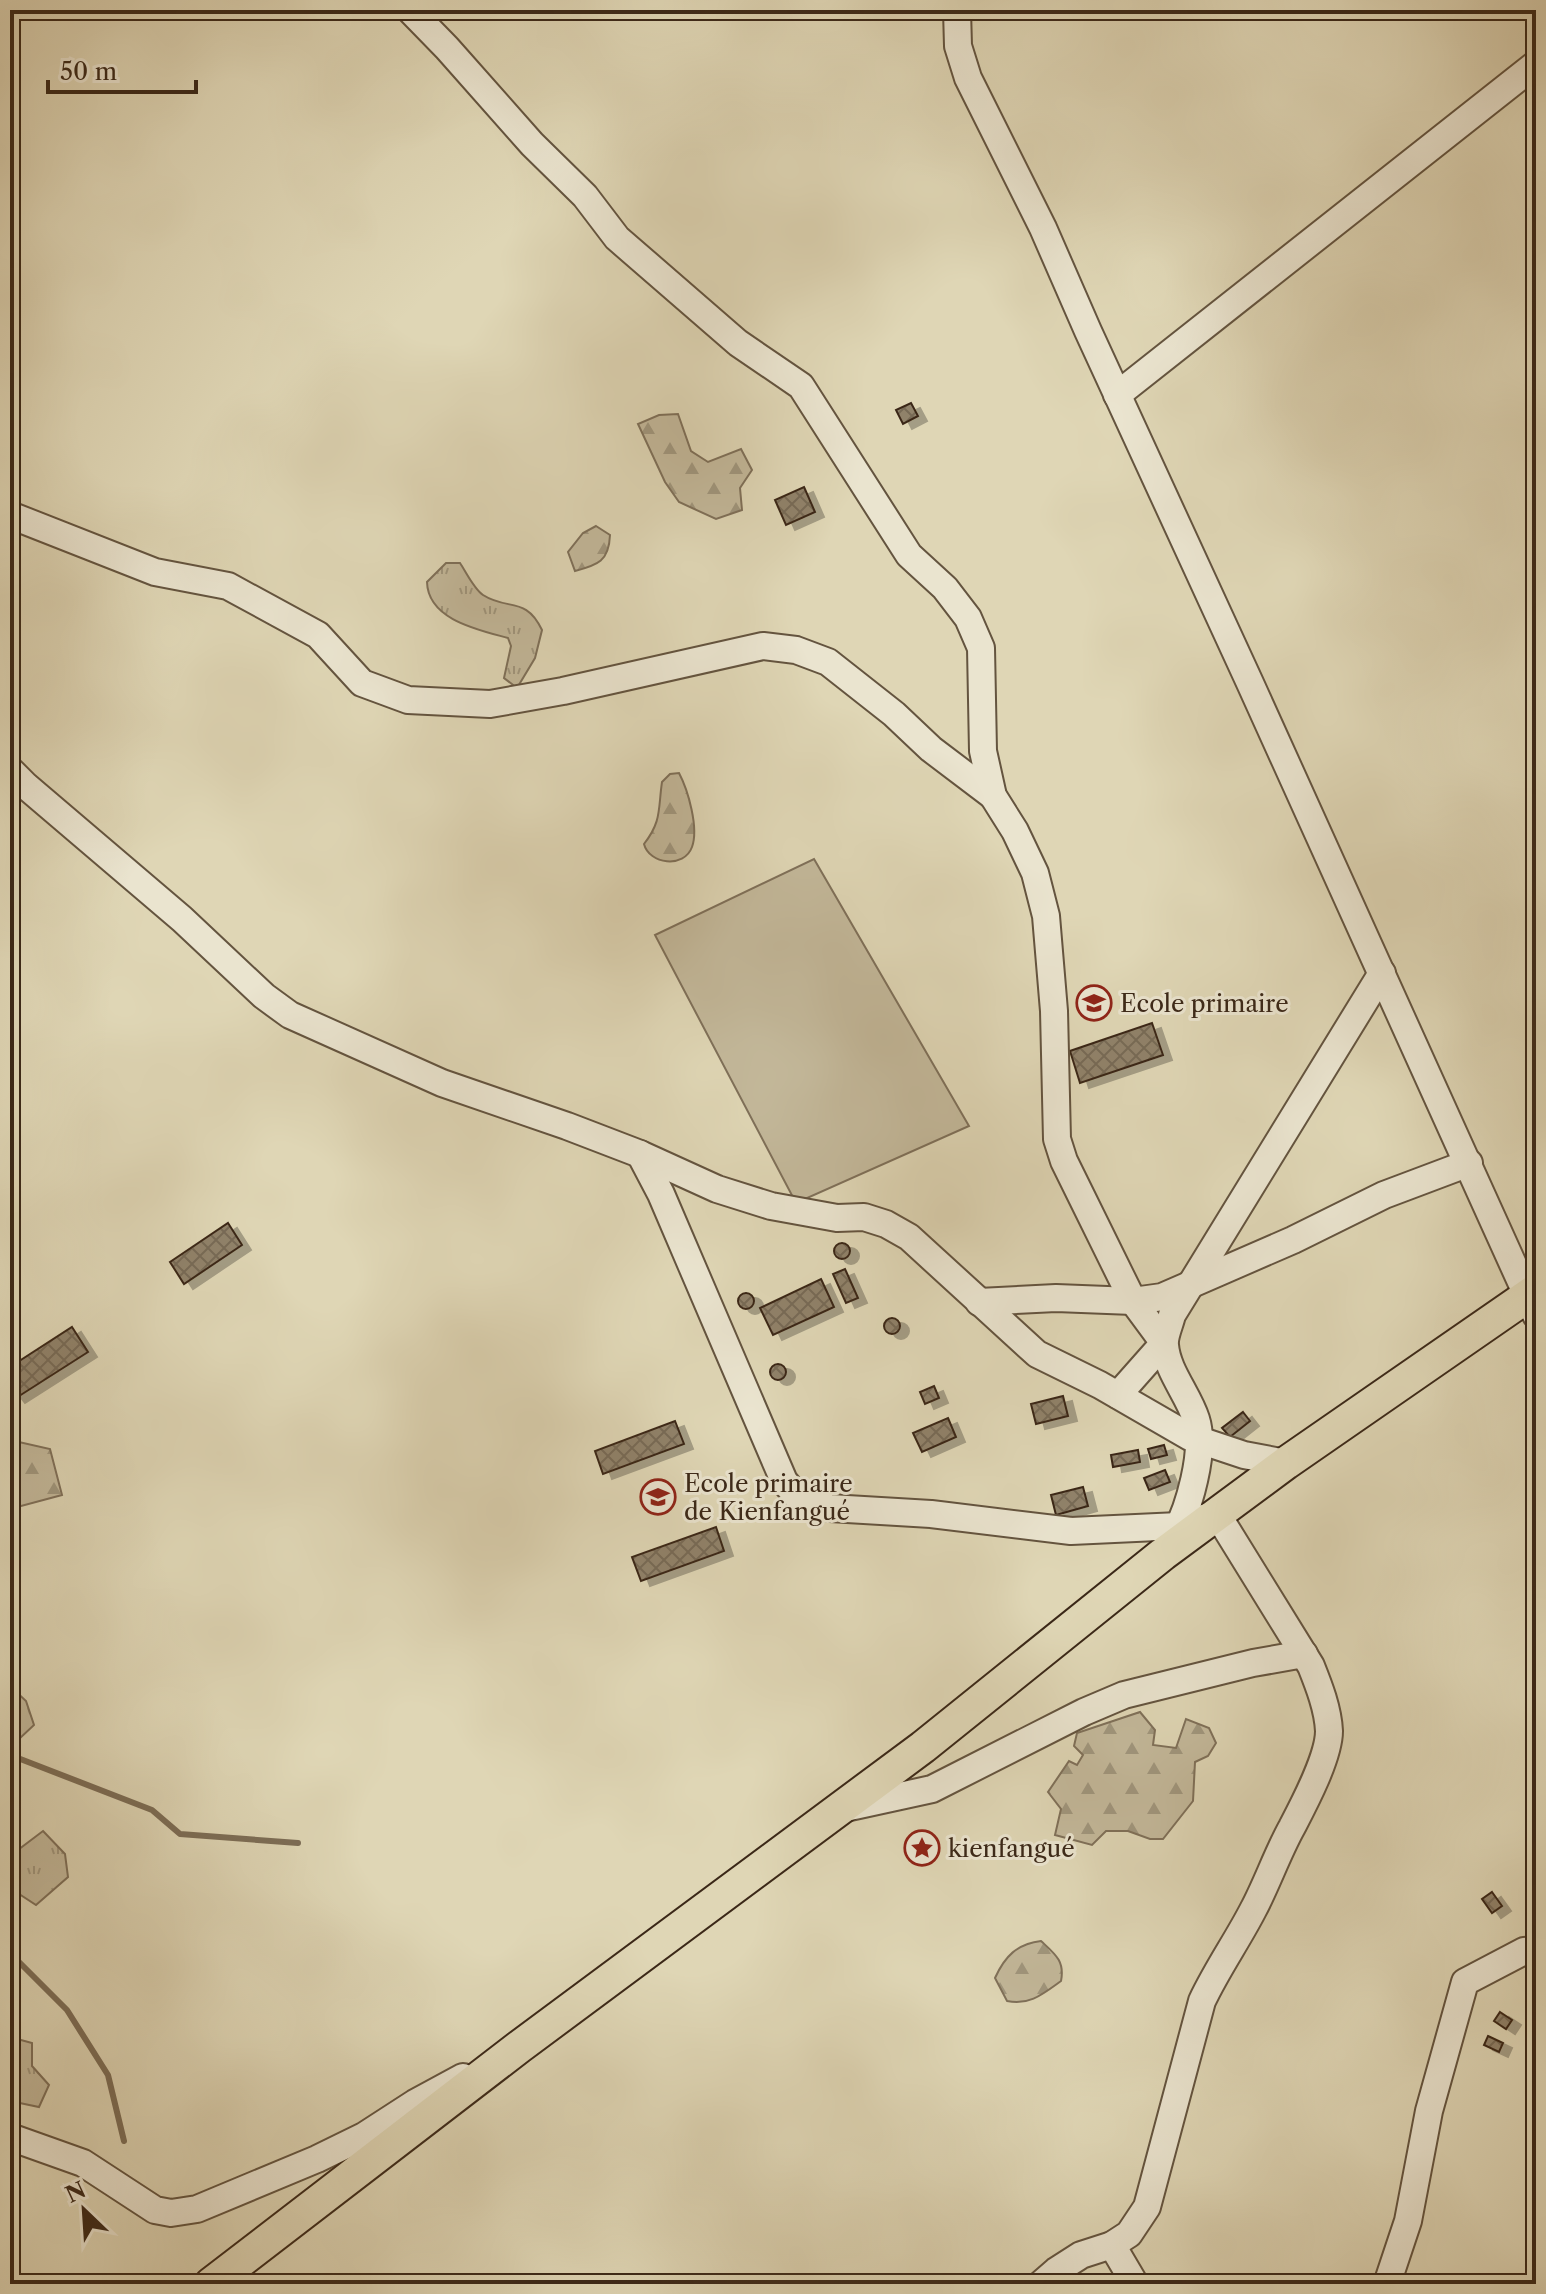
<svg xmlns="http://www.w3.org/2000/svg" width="1546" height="2294" viewBox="0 0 1546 2294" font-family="'Libre Caslon Text',serif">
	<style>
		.grass { fill: url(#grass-tufts); stroke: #7f7059; stroke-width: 2 }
		.forest { fill: url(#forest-firs); stroke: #7f7059; stroke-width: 2 }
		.green { fill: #c3b89a; stroke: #7f7059; stroke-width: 2 }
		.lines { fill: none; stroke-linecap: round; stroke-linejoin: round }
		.stream { stroke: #7c6d56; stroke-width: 6 }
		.building { fill: url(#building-cross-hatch); stroke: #3b2818; stroke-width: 2; filter: url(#shadow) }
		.minor-casing { stroke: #64543f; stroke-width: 30 }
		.major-casing { stroke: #3b2818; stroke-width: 36 }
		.minor { stroke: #eae4cf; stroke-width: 26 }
		.major { stroke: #dfd6b5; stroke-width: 32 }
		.labels { text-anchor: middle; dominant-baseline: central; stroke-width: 6; stroke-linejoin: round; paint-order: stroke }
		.poi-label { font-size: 24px; fill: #3b2818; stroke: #eae4cf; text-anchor: start }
	</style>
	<defs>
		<pattern id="grass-tufts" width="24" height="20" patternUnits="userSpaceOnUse" patternTransform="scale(2)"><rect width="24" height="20" fill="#c3b89a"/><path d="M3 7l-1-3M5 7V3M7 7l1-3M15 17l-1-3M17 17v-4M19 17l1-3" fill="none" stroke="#a0967d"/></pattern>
		<pattern id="forest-firs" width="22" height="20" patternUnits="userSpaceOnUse" patternTransform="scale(2)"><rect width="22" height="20" fill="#c3b89a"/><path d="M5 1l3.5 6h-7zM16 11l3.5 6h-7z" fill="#a0967d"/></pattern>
		<pattern id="building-cross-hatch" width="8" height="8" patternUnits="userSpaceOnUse" patternTransform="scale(2)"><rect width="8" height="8" fill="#90826a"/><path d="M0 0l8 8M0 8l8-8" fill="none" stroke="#776a56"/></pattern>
		<filter id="shadow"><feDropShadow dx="9" dy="5" stdDeviation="0" flood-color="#0004"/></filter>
	</defs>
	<rect width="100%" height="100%" fill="#dfd6b5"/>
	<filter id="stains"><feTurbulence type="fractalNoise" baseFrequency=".0025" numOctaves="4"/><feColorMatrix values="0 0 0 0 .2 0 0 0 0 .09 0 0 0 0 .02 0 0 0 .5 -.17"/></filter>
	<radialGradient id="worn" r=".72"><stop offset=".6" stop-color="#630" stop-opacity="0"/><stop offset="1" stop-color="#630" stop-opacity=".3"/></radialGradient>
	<g class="grass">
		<path d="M446 563H460C466 572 474 589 483 595 508 611 526 596 542 630L535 658 517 688 504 678 511 646 508 638C479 630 428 620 427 582Z"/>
		<polygon points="11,1687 26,1701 34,1725 18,1740 10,1739"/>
		<polygon points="43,1831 65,1854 68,1877 36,1905 10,1888 10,1856"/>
		<polygon points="10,2037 32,2043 32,2066 49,2085 39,2107 10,2101"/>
	</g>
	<g class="forest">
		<polygon points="678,414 691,451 708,462 741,449 752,470 740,488 742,510 716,519 679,502 665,482 638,424 659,415"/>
		<path d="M596 526 610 535C609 561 598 565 575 571L568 552 583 533Z"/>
		<path d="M679 773C688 790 699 828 692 847 684 869 649 864 644 844 662 821 658 809 662 782L670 774Z"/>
		<polygon points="10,1440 50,1449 62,1495 10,1509"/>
		<polygon points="1140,1712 1155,1730 1153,1745 1176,1748 1186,1719 1209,1728 1216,1743 1208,1756 1195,1762 1193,1801 1163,1839 1150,1839 1128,1831 1106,1831 1092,1845 1055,1835 1061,1809 1048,1792 1069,1761 1077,1765 1083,1755 1074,1746 1077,1733"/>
		<path d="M1041 1941C1055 1954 1065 1961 1061 1981 1043 1994 1029 2006 1007 2001L995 1978C1005 1956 1017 1944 1041 1941Z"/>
	</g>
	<polygon class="green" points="814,859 969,1126 796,1203 655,935"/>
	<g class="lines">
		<g class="stream">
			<polyline points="10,1755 152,1810 180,1834 298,1843"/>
			<polyline points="10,1953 67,2010 108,2075 124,2141"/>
		</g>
	</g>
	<g class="building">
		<polygon points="911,403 918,416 903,424 896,410"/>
		<polygon points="804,487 815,512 786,525 775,500"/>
		<polygon points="1152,1023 1163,1055 1080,1083 1070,1051"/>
		<polygon points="228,1223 242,1245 184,1284 170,1262"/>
		<circle cx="842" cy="1251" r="8"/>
		<polygon points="845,1269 858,1298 846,1303 833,1274"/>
		<polygon points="821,1279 834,1307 773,1335 760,1308"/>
		<circle cx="746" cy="1301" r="8"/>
		<circle cx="892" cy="1326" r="8"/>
		<polygon points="72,1327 88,1352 16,1398 10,1390 10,1367"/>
		<circle cx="778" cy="1372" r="8"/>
		<polygon points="934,1386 939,1398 925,1404 920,1392"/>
		<polygon points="1063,1396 1068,1416 1036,1424 1031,1404"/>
		<polygon points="1243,1412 1250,1421 1230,1437 1222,1428"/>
		<polygon points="948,1418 956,1437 922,1452 913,1433"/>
		<polygon points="675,1421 684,1444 603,1474 595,1451"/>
		<polygon points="1164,1445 1167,1455 1151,1459 1148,1449"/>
		<polygon points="1138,1450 1140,1462 1113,1467 1111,1455"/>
		<polygon points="1165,1470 1170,1482 1149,1490 1144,1478"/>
		<polygon points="1083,1487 1088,1506 1056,1515 1051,1495"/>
		<polygon points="716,1527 724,1551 641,1581 632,1557"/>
		<polygon points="1492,1892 1502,1906 1492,1913 1482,1899"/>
		<polygon points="1500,2012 1512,2020 1506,2029 1494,2021"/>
		<polygon points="1488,2036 1503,2043 1499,2052 1484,2045"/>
	</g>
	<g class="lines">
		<defs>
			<g id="minor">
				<polyline points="410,10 447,48 532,144 585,196 617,238 738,343 801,386 909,555 945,588 968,618 981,648 983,751 993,796 1015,831 1035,873 1046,916 1054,1011 1057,1139 1064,1161 1133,1301 1164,1343 1118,1395"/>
				<polyline points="957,10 958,46 968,78 1043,228 1088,331 1250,683 1536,1315"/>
				<polyline points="1117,395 1536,64"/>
				<polyline points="10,515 155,572 228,586 318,635 362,683 408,700 490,704 563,691 763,646 796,650 828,662 894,714 931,749 993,796"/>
				<polyline points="10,770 26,786 182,919 264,996 290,1015 442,1083 567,1126 640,1154 717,1189 771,1206 837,1218 864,1217 886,1224 909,1237 1037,1354 1100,1385 1190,1437 1244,1455 1286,1463"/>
				<path d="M640 1154 661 1194 784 1481 800 1500 830 1508 931 1514 1071 1531 1179 1526 1217 1514 1311 1666C1319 1686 1328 1709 1329 1731 1329 1757 1304 1804 1292 1827 1277 1854 1267 1884 1253 1910 1237 1941 1217 1969 1202 2001L1147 2207 1129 2234 1112 2245 1081 2255 1056 2271 1041 2284"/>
				<polyline points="979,1302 1056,1298 1133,1301 1162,1297 1293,1240 1384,1195 1469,1163"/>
				<path d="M1173 1537C1189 1510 1206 1450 1196 1419 1188 1394 1167 1371 1165 1345 1164 1336 1170 1324 1172 1315L1382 973"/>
				<polyline points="845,1808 932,1789 1084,1712 1124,1695 1253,1663 1304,1654"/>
				<polyline points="10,2137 83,2163 155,2210 171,2213 197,2209 317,2159 364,2136 415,2103 463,2077"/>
				<polyline points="1112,2245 1135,2284"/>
				<polyline points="1387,2284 1408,2221 1429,2111 1465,1982 1524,1951 1536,1950"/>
			</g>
			<polyline id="major" points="211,2284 519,2047 923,1747 1163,1554 1286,1463 1536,1290"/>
		</defs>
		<use href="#minor" class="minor-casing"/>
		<use href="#major" class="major-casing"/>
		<use href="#minor" class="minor"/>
		<use href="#major" class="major"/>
	</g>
	<defs>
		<symbol id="school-ring" viewBox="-11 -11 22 22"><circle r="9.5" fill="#eae4cf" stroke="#8f2418" stroke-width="1.5"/><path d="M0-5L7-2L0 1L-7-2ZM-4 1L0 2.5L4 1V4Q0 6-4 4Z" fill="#8f2418"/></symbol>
		<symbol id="sight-ring" viewBox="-11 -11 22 22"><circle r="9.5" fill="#eae4cf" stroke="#8f2418" stroke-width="1.5"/><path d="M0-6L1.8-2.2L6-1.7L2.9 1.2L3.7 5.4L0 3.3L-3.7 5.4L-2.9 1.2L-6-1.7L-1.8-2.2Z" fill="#8f2418"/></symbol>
	</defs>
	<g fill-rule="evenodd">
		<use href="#school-ring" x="1074" y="983" width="40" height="40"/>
		<use href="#school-ring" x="638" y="1477" width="40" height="40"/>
		<use href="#sight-ring" x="902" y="1828" width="40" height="40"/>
	</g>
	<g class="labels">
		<g class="poi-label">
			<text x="1120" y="1003">Ecole primaire</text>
			<text x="684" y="1483">Ecole primaire<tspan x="684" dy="28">de Kienfangué</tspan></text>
			<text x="948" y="1848">kienfangué</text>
		</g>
	</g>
	<rect width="1546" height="2294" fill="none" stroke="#dfd6b5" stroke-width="40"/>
	<rect x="12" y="12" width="1522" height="2270" fill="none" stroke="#3b2818" stroke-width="4"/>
	<rect x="20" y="20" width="1506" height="2254" fill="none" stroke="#3b2818" stroke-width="2"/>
	<g transform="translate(84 2210) rotate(335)" stroke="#eae4cf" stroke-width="6" paint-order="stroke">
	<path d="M0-6L14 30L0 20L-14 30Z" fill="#3b2818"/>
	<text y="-12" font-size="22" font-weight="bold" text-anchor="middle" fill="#3b2818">N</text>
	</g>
	<path d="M48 80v12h148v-12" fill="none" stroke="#3b2818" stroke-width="4"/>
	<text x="60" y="80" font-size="24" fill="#3b2818" stroke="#eae4cf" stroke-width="6" paint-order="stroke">50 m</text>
	<rect width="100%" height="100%" filter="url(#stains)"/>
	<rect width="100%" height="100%" fill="url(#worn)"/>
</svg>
